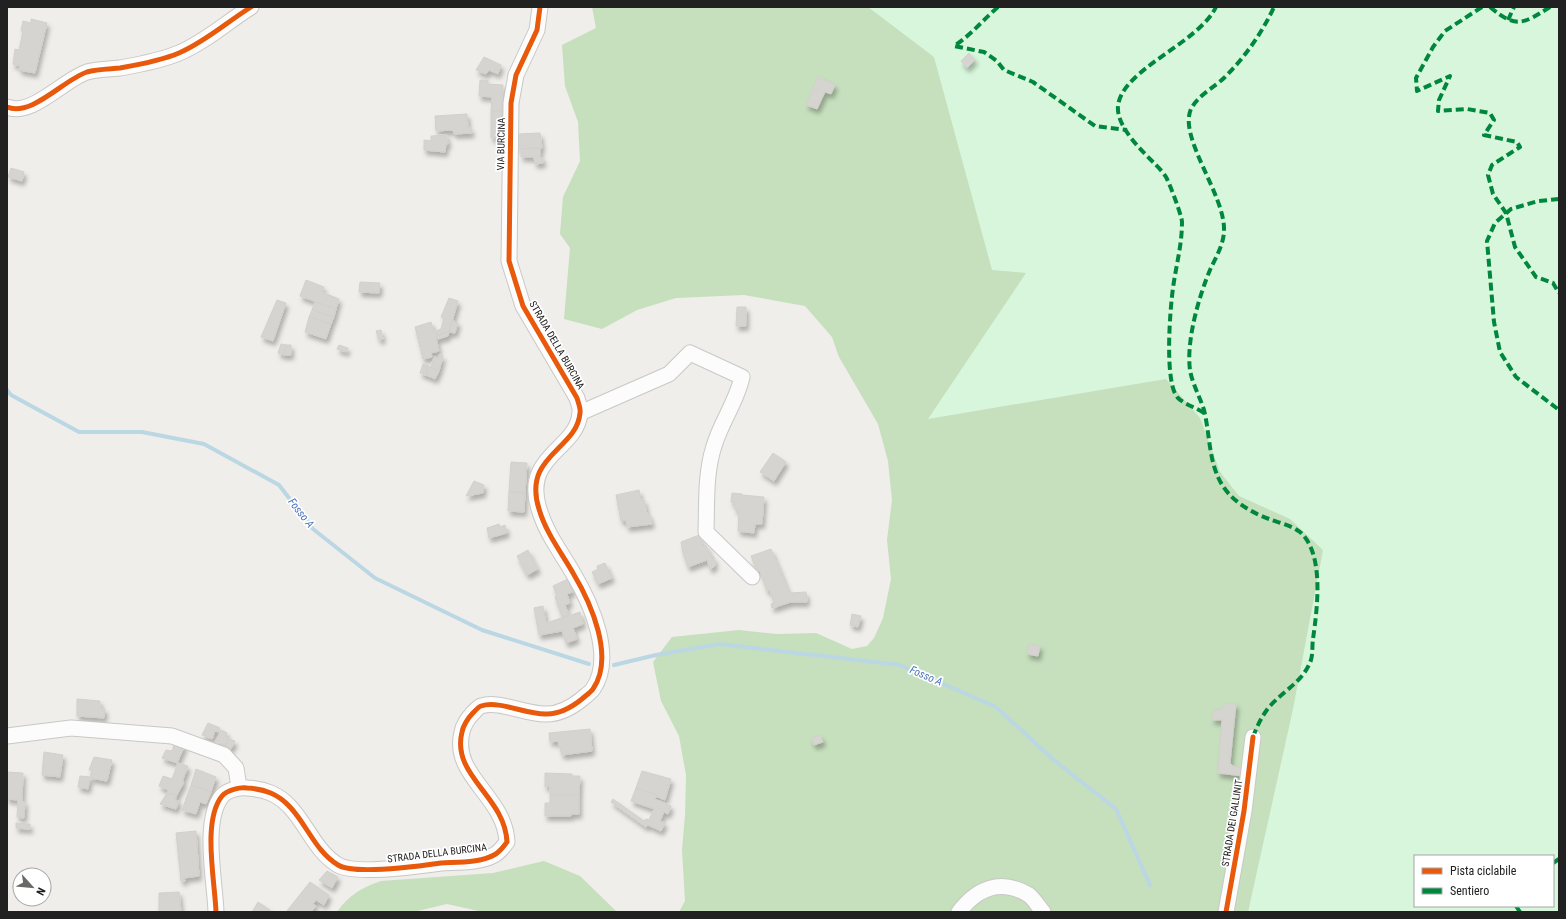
<svg xmlns="http://www.w3.org/2000/svg" width="1566" height="919" viewBox="0 0 1566 919" font-family="'Roboto Condensed',sans-serif">
	<style>
		.forest { fill: #c6dfbd; fill-rule: evenodd }
		.park { fill: #d7f6db; fill-rule: evenodd }
		.lines { fill: none; stroke-linecap: round; stroke-linejoin: round }
		.stream { stroke: #bbd7e4; stroke-width: 4 }
		.building { fill: #d6d4d1; stroke: #d3d0cb; filter: url(#shadow) }
		.minor-casing { stroke: #c8c8c6; stroke-width: 17 }
		.minor { stroke: #fdfcfc; stroke-width: 15 }
		.quiet { stroke: #00873e; stroke-width: 4; stroke-dasharray: 8 4; stroke-linecap: butt }
		.cycleway-casing { stroke: #fff; stroke-width: 8 }
		.cycleway { stroke: #e8590c; stroke-width: 5 }
		.labels { text-anchor: middle; dominant-baseline: central; stroke-width: 3.5; stroke-linejoin: round; paint-order: stroke }
		.street-label { font-size: 10px; fill: #212121; stroke: #fff }
		.water-label { font-size: 11px; font-style: italic; fill: #4672b8; stroke: #fff }
	</style>
	<defs>
		<filter id="shadow"><feDropShadow dx="2.5" dy="4.5" stdDeviation="2" flood-color="#0004"/></filter>
	</defs>
	<rect width="100%" height="100%" fill="#efeeea"/>
	<g class="forest">
		<path d="M592 7H1559V912H679L685 901 682 850 685 815 686 775 679 736 661 701 653 662 672 637 739 630 777 634 816 633 852 649 867 646 874 638 883 618 891 579 887 540 892 500 888 461 878 424 839 357 832 337 805 306 744 295 676 298 637 310 602 329 564 319 570 248 560 234 563 197 580 161 578 122 565 86 562 45 596 28ZM1415 856H1553V906H1415Z"/>
		<path d="M544 861 580 876 617 912H483L447 904 413 912H337C348 896 362 887 381 881L493 873Z"/>
	</g>
	<path class="park" d="M868 7H1559V912H1248L1293 709 1323 550 1290 519 1239 496 1220 472 1200 418 1166 379 928 419 1026 273 992 270 934 57ZM1415 856H1553V906H1415Z"/>
	<g class="lines">
		<g class="stream">
			<polyline points="7,390 11,395 79,432 142,432 204,444 279,485 313,529 375,578 482,630 589,664"/>
			<polyline points="614,665 656,655 720,644 900,665 996,707 1055,761 1116,809 1150,885"/>
		</g>
	</g>
	<g class="building">
		<polygon points="31,19 47,23 35,73 19,70 20,66 13,64 15,49 19,50 23,31 21,31 23,21 31,23"/>
		<polygon points="969,53 975,60 967,68 961,61"/>
		<polygon points="484,57 501,65 498,74 489,70 486,74 476,70"/>
		<polygon points="818,77 835,85 831,94 825,92 817,109 806,105"/>
		<polygon points="480,80 488,80 488,84 503,85 502,111 491,111 492,97 479,96"/>
		<polygon points="491,111 502,111 500,138 491,138"/>
		<polygon points="467,114 468,128 471,128 472,133 454,134 453,130 436,131 435,116"/>
		<polygon points="540,133 542,148 518,149 518,134"/>
		<polygon points="447,135 447,141 449,142 448,144 446,144 445,152 424,150 424,140 431,141 431,136"/>
		<polygon points="540,148 540,158 543,158 543,163 535,164 534,157 521,157 521,149"/>
		<polygon points="11,168 24,172 22,181 8,177"/>
		<polygon points="306,280 324,287 322,292 339,299 336,309 300,296"/>
		<polygon points="360,282 380,283 379,293 359,292"/>
		<polygon points="449,298 458,301 449,332 437,336 436,331 441,329 444,318 441,317"/>
		<polygon points="277,300 286,303 273,341 261,337"/>
		<polygon points="315,302 336,309 334,317 312,310"/>
		<polygon points="737,307 746,307 746,326 736,326"/>
		<polygon points="312,310 334,317 331,324 309,317"/>
		<polygon points="309,317 331,324 326,339 305,332"/>
		<polygon points="452,321 458,322 455,333 449,332"/>
		<polygon points="431,322 435,334 437,333 437,336 449,332 448,336 438,339 436,337 439,351 431,353 432,357 423,359 415,327"/>
		<polygon points="381,330 383,339 379,340 376,331"/>
		<polygon points="281,344 287,345 284,355 278,353"/>
		<polygon points="287,345 291,345 291,355 284,355"/>
		<polygon points="339,345 348,348 346,352 337,349"/>
		<polygon points="439,355 443,356 439,371 423,364 431,367 434,357 438,358"/>
		<polygon points="423,364 426,365 428,376 420,373"/>
		<polygon points="426,365 439,371 435,379 428,376"/>
		<polygon points="773,453 786,462 774,481 760,472"/>
		<polygon points="511,462 527,463 525,493 509,492"/>
		<polygon points="474,481 484,485 483,493 466,496"/>
		<polygon points="639,490 641,500 644,500 647,514 649,514 652,524 627,527 626,520 621,521 616,495"/>
		<polygon points="509,492 525,493 524,512 508,511"/>
		<polygon points="732,493 742,494 742,495 764,497 762,524 755,524 754,533 738,531 739,510 735,510 735,503 731,502"/>
		<polygon points="499,524 500,527 505,525 507,533 489,538 487,528"/>
		<polygon points="699,535 703,546 706,545 712,559 714,557 715,566 710,569 707,560 688,567 683,553 681,542"/>
		<polygon points="771,549 789,593 806,592 807,602 791,602 772,608 771,604 774,603 770,590 767,591 760,571 757,572 751,556"/>
		<polygon points="528,550 538,569 527,575 517,556"/>
		<polygon points="605,563 612,578 598,584 592,572 598,569 597,566"/>
		<polygon points="568,579 573,592 567,594 570,603 565,605 569,615 562,617 555,597 557,596 553,586"/>
		<polygon points="543,606 546,623 580,612 583,624 573,628 577,639 566,643 562,631 539,635 534,608"/>
		<polygon points="852,614 861,616 858,627 850,625"/>
		<polygon points="1029,644 1040,646 1038,656 1027,654"/>
		<polygon points="77,699 100,701 100,708 105,709 104,718 77,716"/>
		<polygon points="1227,703 1236,704 1230,763 1233,766 1244,768 1243,776 1218,773 1222,720 1212,720 1214,709 1220,710"/>
		<polygon points="208,723 220,728 218,732 215,731 212,739 202,735"/>
		<polygon points="590,729 592,751 562,755 558,741 550,742 549,733"/>
		<polygon points="221,730 227,733 226,737 229,739 225,746 216,741"/>
		<polygon points="820,735 823,742 814,745 811,738"/>
		<polygon points="229,739 235,741 231,749 225,746"/>
		<polygon points="175,742 185,745 177,763 162,758 166,750 172,751"/>
		<polygon points="44,752 63,755 60,777 42,775"/>
		<polygon points="94,757 112,760 107,781 90,778 92,770 89,770"/>
		<polygon points="178,763 188,766 182,782 184,782 177,795 167,793 168,790 159,786 163,776 172,779"/>
		<polygon points="196,769 216,777 211,792 191,785"/>
		<polygon points="642,771 671,779 665,800 636,788"/>
		<polygon points="7,772 23,773 22,801 25,802 24,818 17,817 18,800 7,799"/>
		<polygon points="545,773 572,774 572,776 580,776 579,795 550,795 550,786 545,787"/>
		<polygon points="80,776 90,777 88,789 78,787"/>
		<polygon points="191,785 211,792 206,804 200,802 196,814 182,810"/>
		<polygon points="636,788 657,795 655,799 671,806 668,814 664,812 660,821 665,823 661,831 648,825 646,827 611,802 613,799 644,821 646,819 649,820 654,809 631,801"/>
		<polygon points="167,793 177,795 175,800 179,801 176,809 160,804"/>
		<polygon points="550,795 579,795 579,814 571,814 571,816 545,816 545,803 550,803"/>
		<polygon points="16,823 30,824 30,829 16,828"/>
		<polygon points="196,831 199,876 184,878 185,881 181,881 176,833"/>
		<polygon points="327,871 338,877 332,888 319,880"/>
		<polygon points="310,882 329,895 324,905 316,900 313,904 316,906 311,912 286,912"/>
		<polygon points="179,892 181,912 159,912 159,893"/>
		<polygon points="258,902 270,910 270,912 252,912"/>
	</g>
	<g class="lines">
		<defs>
			<g id="minor">
				<path d="M7 107C32 117 63 80 87 72 97 69 110 69 120 68 137 65 165 59 179 53 205 42 227 22 251 7"/>
				<path d="M580 413 669 374 690 353 742 377C737 401 721 422 714 446 705 474 707 503 706 532L752 577"/>
				<polyline points="7,736 71,728 172,736 224,755 236,768 239,787"/>
				<path d="M216 912C215 881 202 821 222 796 227 790 240 787 247 788 265 789 278 794 290 807 307 825 316 852 338 865 355 875 420 866 441 863 457 862 480 863 494 855 500 852 503 847 507 842 505 796 451 776 462 732 463 726 468 718 472 714 475 711 478 707 481 706 500 700 526 715 547 714 560 714 572 707 582 699 585 696 590 693 593 689 615 657 591 603 573 573 561 552 546 533 539 509 522 455 577 450 580 413 581 409 578 402 577 398L523 306 509 261 511 103 516 75 537 30 540 7"/>
				<path d="M959 912C977 888 1001 878 1029 895 1034 899 1039 907 1043 912"/>
				<polyline points="1226,912 1244,811 1253,737"/>
			</g>
		</defs>
		<use href="#minor" class="minor-casing"/>
		<use href="#minor" class="minor"/>
		<g class="quiet">
			<path d="M998 7C983 20 971 35 954 46L984 52 997 61 1004 70 1033 82 1095 126 1127 130"/>
			<polyline points="1482,7 1445,31 1433,47 1416,78 1417,91 1450,76 1439,100 1438,111 1467,109 1490,113 1494,120 1484,135 1517,142 1520,147 1492,165 1488,175 1493,194 1506,213 1515,247 1536,277 1553,283 1559,293"/>
			<path d="M1490 7C1516 29 1523 24 1550 7"/>
			<polyline points="1508,20 1514,7"/>
			<polyline points="1559,199 1538,201 1511,209 1495,223 1487,241 1494,322 1500,352 1516,377 1559,410"/>
			<path d="M1204 413C1197 408 1184 404 1178 398 1164 384 1170 309 1173 288 1176 266 1182 245 1182 222 1182 216 1169 182 1166 177 1163 172 1158 167 1154 163 1141 150 1116 126 1118 106 1122 69 1198 44 1216 7"/>
			<path d="M1253 737C1257 726 1262 716 1269 707 1284 690 1303 682 1311 660 1313 653 1312 645 1313 639 1317 610 1325 554 1300 532 1291 525 1279 523 1269 519 1255 514 1239 505 1229 494 1208 471 1211 439 1204 410 1200 397 1192 383 1190 370 1186 341 1199 296 1210 270 1216 257 1224 244 1224 230 1225 195 1178 137 1191 109 1198 95 1215 87 1225 77 1245 57 1262 33 1274 7"/>
			<polyline points="1553,863 1559,859"/>
			<polyline points="1516,906 1520,912"/>
		</g>
		<defs>
			<g id="cycleway">
				<path d="M7 107C32 117 63 80 87 72 97 69 110 69 120 68 137 65 165 59 179 53 205 42 227 22 251 7"/>
				<path d="M216 912C215 881 202 821 222 796 227 790 240 787 247 788 265 789 278 794 290 807 307 825 316 852 338 865 355 875 420 866 441 863 457 862 480 863 494 855 500 852 503 847 507 842 505 796 451 776 462 732 463 726 468 718 472 714 475 711 478 707 481 706 500 700 526 715 547 714 560 714 572 707 582 699 585 696 590 693 593 689 615 657 591 603 573 573 561 552 546 533 539 509 522 455 577 450 580 413 581 409 578 402 577 398L523 306 509 261 511 103 516 75 537 30 540 7"/>
				<polyline points="1226,912 1244,811 1253,737"/>
			</g>
		</defs>
		<use href="#cycleway" class="cycleway-casing"/>
		<use href="#cycleway" class="cycleway"/>
	</g>
	<g class="labels">
		<g class="street-label">
			<text transform="translate(501 144) rotate(-89)">VIA BURCINA</text>
			<text transform="translate(557 345) rotate(60)">STRADA DELLA BURCINA</text>
			<text transform="translate(1232 823) rotate(-81)">STRADA DEI GALLINIT</text>
			<text transform="translate(437 853) rotate(-7)">STRADA DELLA BURCINA</text>
		</g>
		<g class="water-label">
			<text transform="translate(301 513) rotate(52)">Fosso A</text>
			<text transform="translate(926 676) rotate(23)">Fosso A</text>
		</g>
	</g>
	<rect width="1566" height="919" fill="none" stroke="#212121" stroke-width="16"/>
	<rect x="1414" y="855" width="140" height="52" fill="#ffffff" stroke="#a6a6a6"/>
	<rect x="1422" y="868" width="20" height="6" fill="#e8590c" stroke="#a6a6a6"/>
	<text x="1450" y="875" font-size="12" fill="#212121">Pista ciclabile</text>
	<rect x="1422" y="888" width="20" height="6" fill="#00873e" stroke="#a6a6a6"/>
	<text x="1450" y="895" font-size="12" fill="#212121">Sentiero</text>
	<g transform="translate(32 887) rotate(117)"><circle r="19" fill="#ffffff" stroke="#a6a6a6"/>
	<path d="M0-3L7 15L0 10L-7 15Z" fill="#696967"/>
	<text y="-6" font-size="11" font-weight="bold" text-anchor="middle" fill="#212121">N</text>
	</g>
</svg>
